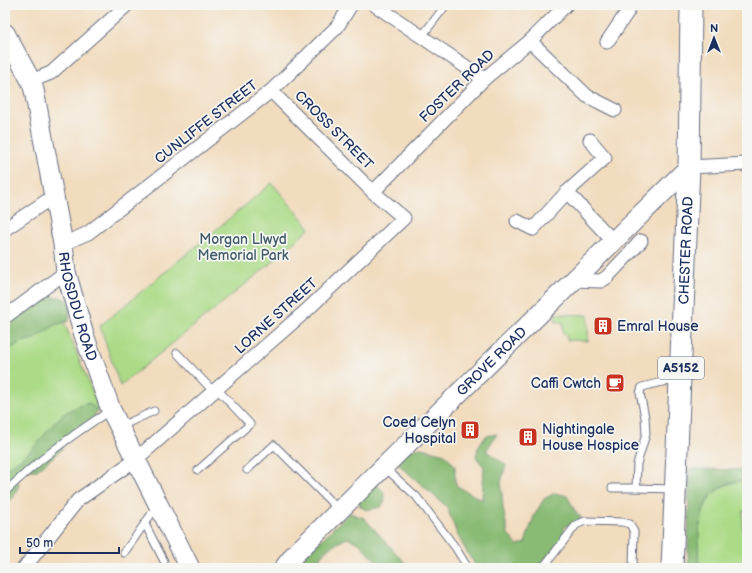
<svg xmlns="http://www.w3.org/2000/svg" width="752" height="573" viewBox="0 0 752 573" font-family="'Balsamiq Sans',sans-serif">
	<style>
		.green { fill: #acdb88; stroke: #648573 }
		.forest { fill: #89bb74; stroke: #527569 }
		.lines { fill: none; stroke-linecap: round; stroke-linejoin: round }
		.lane-casing { stroke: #666c80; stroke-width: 9 }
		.street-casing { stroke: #666c80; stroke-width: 15 }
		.secondary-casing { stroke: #666c80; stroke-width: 21 }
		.primary-casing { stroke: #666c80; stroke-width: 23 }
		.lane { stroke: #fff; stroke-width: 7 }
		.street { stroke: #fff; stroke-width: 13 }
		.secondary { stroke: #fff; stroke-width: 19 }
		.primary { stroke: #fff; stroke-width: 21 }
		.labels { text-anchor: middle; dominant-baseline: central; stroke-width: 3.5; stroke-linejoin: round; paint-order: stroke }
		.shield { fill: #f6f6f2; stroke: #5d6b8a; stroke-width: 1 }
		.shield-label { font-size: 13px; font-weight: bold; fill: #1b2f5e }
		.street-label { font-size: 14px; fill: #1b2f5e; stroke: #f6f6f2 }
		.park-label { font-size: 14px; fill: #3f5a68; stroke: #f6f6f2 }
		.poi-label { font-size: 14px; fill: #1b2f5e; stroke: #f6f6f2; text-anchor: start }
	</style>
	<rect width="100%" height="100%" fill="#f6f6f2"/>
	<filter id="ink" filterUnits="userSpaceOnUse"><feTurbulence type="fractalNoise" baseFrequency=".025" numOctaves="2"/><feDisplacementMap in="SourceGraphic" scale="8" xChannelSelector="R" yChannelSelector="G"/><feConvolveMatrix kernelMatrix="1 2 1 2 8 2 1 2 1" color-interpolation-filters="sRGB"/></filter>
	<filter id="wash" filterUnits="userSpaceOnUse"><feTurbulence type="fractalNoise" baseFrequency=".012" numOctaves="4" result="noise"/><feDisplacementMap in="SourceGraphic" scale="16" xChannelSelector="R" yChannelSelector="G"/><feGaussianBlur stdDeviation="0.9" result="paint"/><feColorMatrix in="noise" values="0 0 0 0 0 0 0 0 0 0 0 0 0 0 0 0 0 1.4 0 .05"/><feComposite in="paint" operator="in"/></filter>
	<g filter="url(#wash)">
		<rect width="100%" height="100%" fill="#f2dcbe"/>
		<g class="green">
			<polygon points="272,183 310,228 269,265 120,386 100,326"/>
			<polygon points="52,293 100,410 70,431 5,483 5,329"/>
			<polygon points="556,314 588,315 588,341 567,340 567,337 563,333 563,322 555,322"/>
			<path d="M739 481H747V511H743V532H747L746 567 699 568C697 534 696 488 739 481Z"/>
		</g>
		<g class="forest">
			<path d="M61 297 68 301 70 313 69 321 55 325 34 339 21 342 10 349 5 358V330C21 313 37 300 61 297Z"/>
			<path d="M89 403 96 409 95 417 69 436 60 451 37 470 22 471 17 476 19 485 13 498 5 504V469C15 463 27 455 35 446 53 426 59 410 89 403Z"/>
			<polygon points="497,434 486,451 506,465 501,482 503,508 508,534 517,545 525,543 534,516 544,499 555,493 567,496 577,514 582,518 564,527 564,537 544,563 534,568 478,568 469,556 457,534 447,507 398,464 406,451 421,448 445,454 455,466 455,480 457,486 482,500 484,467 476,457 478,448 486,436"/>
			<path d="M689 469 747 470V481C697 480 697 531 699 568H688Z"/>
			<polygon points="376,484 383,491 385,501 381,507 366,510 360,506 358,497"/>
			<path d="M349 513 364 518 405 563 406 568H388L375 560 359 543 347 538C336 544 315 552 319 568H305L302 558Z"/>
		</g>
	</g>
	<g filter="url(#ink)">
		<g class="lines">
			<defs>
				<g id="lane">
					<polyline points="422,36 446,5"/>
					<polyline points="177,353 214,392"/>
					<polyline points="119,427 154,411"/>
					<polyline points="384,467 416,496 455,547 468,568"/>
					<polyline points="198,470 250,424 217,389"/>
					<polyline points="247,470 274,445 339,510"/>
					<polyline points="612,488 636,488 637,464 646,434 645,417 640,393 642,387 662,382 678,381"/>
					<polyline points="636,488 673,489"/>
					<path d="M5 492C37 461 73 434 111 410"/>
					<polyline points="145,524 164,561"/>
					<polyline points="124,553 157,506"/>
					<polyline points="540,568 545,565 576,525 585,521 622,522 630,524 634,532 633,566"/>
				</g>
				<g id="street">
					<polyline points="375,5 484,79"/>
					<polyline points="530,41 587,96 615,110"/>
					<polyline points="607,42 628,11 622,5"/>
					<polyline points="31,81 51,73 127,5"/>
					<polyline points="689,167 747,164"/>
					<polyline points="373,192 484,79 530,41 566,5"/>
					<polyline points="567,192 613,241"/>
					<polyline points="517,221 533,229 567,192 605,158 590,140"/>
					<polyline points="5,229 54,196"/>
					<polyline points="63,244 88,233 271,91 337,27 351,5"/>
					<polyline points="573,280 601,281 607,277 641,241"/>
					<polyline points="5,317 66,272"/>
					<polyline points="24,568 78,500 135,460 307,310 404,218 373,192 271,91"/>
				</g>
				<g id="secondary">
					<path id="s1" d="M5 33 31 81 34 90 63 244 66 272 84 335 111 410 190 568"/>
					<path id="s2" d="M284 568 294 555 689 167"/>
				</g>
				<g id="primary">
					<path id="s3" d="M672 568 689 167 691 5"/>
				</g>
			</defs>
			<use href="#lane" class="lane-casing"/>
			<use href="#street" class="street-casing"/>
			<use href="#secondary" class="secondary-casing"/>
			<use href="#primary" class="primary-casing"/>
			<use href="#lane" class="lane"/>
			<use href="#street" class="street"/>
			<use href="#secondary" class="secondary"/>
			<use href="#primary" class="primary"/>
		</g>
	</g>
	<defs>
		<symbol id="building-square" viewBox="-11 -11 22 22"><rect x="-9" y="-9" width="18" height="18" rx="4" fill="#c8321e" stroke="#f6f6f2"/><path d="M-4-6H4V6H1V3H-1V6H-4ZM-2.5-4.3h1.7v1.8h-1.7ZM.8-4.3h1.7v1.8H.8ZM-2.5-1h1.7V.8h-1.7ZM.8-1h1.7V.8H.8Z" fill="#fff"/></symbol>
		<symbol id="cafe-square" viewBox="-11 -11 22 22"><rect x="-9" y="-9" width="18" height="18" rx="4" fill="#c8321e" stroke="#f6f6f2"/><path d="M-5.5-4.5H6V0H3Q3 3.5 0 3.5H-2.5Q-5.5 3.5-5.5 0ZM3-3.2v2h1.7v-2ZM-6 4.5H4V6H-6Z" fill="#fff"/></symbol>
	</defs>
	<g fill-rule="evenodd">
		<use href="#building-square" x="592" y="315" width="22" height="22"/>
		<use href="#cafe-square" x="604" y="372" width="22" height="22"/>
		<use href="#building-square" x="459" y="419" width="22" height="22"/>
		<use href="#building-square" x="517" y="426" width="22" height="22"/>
	</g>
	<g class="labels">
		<rect class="shield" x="658" y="357" width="46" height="22" rx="3"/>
		<g class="shield-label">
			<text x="681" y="368">A5152</text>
		</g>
		<g class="street-label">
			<text transform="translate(457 86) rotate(-44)">FOSTER ROAD</text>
			<text transform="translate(206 122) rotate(-38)">CUNLIFFE STREET</text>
			<text transform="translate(334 130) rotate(45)">CROSS STREET</text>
			<text stroke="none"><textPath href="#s3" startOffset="318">CHESTER ROAD</textPath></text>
			<text stroke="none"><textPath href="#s1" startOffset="285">RHOSDDU ROAD</textPath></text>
			<text transform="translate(276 316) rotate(-42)">LORNE STREET</text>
			<text stroke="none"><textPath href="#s2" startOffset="293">GROVE ROAD</textPath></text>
		</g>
		<g class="park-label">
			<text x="243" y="239">Morgan Llwyd<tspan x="243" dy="16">Memorial Park</tspan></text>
		</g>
		<g class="poi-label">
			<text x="617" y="326">Emral House</text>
			<text x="601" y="383" text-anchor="end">Caffi Cwtch</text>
			<text x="456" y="422" text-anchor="end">Coed Celyn<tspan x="456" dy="16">Hospital</tspan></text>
			<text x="542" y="429">Nightingale<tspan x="542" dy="16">House Hospice</tspan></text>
		</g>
	</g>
	<rect width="752" height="573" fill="none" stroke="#f6f6f2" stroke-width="20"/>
	<g transform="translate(714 38)" stroke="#f6f6f2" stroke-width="3" paint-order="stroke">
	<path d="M0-3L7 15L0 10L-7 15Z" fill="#1b2f5e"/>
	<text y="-6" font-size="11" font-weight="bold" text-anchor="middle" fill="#1b2f5e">N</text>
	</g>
	<path d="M20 547v6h99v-6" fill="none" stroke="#1b2f5e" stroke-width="2"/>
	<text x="26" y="547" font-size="12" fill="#1b2f5e" stroke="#f6f6f2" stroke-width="3" paint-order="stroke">50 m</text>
</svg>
